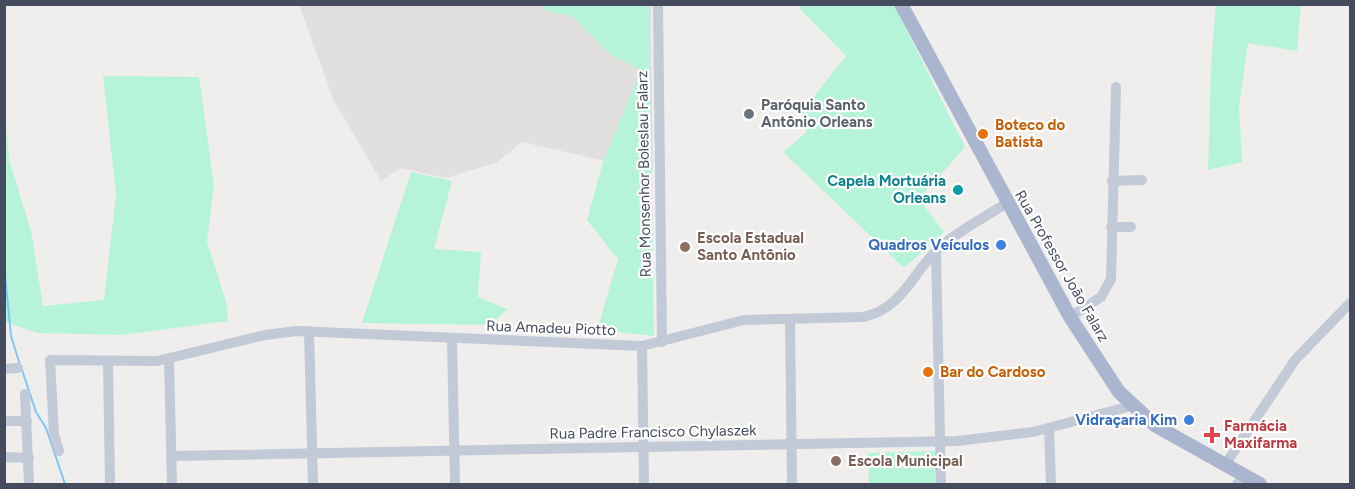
<svg xmlns="http://www.w3.org/2000/svg" width="1355" height="489" viewBox="0 0 1355 489" font-family="Figtree,sans-serif">
	<style>
		.education { fill: #e2dfdf }
		.green { fill: #b6f4d9 }
		.lines { fill: none; stroke-linecap: round; stroke-linejoin: round }
		.stream { stroke: #7ec7f6; stroke-width: 2 }
		.minor { stroke: #c2c9d7; stroke-width: 10 }
		.major { stroke: #aab6d0; stroke-width: 14 }
		.worship-dot { fill: #6b7280; stroke: #fff; stroke-width: 2 }
		.food-dot { fill: #e8710a; stroke: #fff; stroke-width: 2 }
		.culture-dot { fill: #0f9aa8; stroke: #fff; stroke-width: 2 }
		.shop-dot { fill: #3f7fe0; stroke: #fff; stroke-width: 2 }
		.education-dot { fill: #8d6e63; stroke: #fff; stroke-width: 2 }
		.health-dot { fill: #e0444e; stroke: #fff; stroke-width: 2 }
		.labels { text-anchor: middle; dominant-baseline: central; stroke-width: 4.5; stroke-linejoin: round; paint-order: stroke }
		.worship-label { font-size: 15px; font-weight: bold; fill: #5b616d; stroke: #fff; text-anchor: start }
		.food-label { font-size: 15px; font-weight: bold; fill: #c56008; stroke: #fff; text-anchor: start }
		.street-label { font-size: 15px; fill: #444c5d; stroke: #fff }
		.culture-label { font-size: 15px; font-weight: bold; fill: #0d838f; stroke: #fff; text-anchor: end }
		.education-label { font-size: 15px; font-weight: bold; fill: #785e54; stroke: #fff; text-anchor: start }
		.shop-label { font-size: 15px; font-weight: bold; fill: #366cbe; stroke: #fff; text-anchor: end }
		.health-label { font-size: 15px; font-weight: bold; fill: #be3a42; stroke: #fff; text-anchor: start }
	</style>
	<rect width="100%" height="100%" fill="#f0eeed"/>
	<polygon class="education" points="299,5 651,5 653,172 522,142 496,163 449,177 444,178 401,168 381,181 334,101"/>
	<g class="green">
		<polygon points="542,5 649,5 654,336 597,330 618,259 587,220 603,162 641,70 612,56 572,16 546,11"/>
		<polygon points="802,5 894,5 965,147 919,199 944,232 904,268 783,152 807,132 800,114 846,56 799,8"/>
		<polygon points="1216,5 1301,5 1297,51 1248,43 1239,106 1242,162 1208,170 1211,65"/>
		<polygon points="103,76 199,77 214,185 207,241 227,305 228,321 122,335 37,333 5,322 5,115 9,159 31,231 43,306 104,300 116,194"/>
		<polygon points="411,172 452,181 434,249 481,252 478,297 507,309 490,325 362,323"/>
		<polygon points="936,451 937,484 869,484 868,453"/>
	</g>
	<g class="lines">
		<g class="stream">
			<polyline points="4,265 11,336 20,365"/>
			<polyline points="22,370 36,412 46,428 65,484"/>
		</g>
		<g class="minor">
			<polyline points="658,4 662,342"/>
			<polyline points="1112,181 1142,180"/>
			<polyline points="1111,227 1131,227"/>
			<polyline points="936,251 941,484"/>
			<polyline points="1070,317 1101,297 1111,279 1116,87"/>
			<polyline points="790,319 792,484"/>
			<polyline points="309,331 313,484"/>
			<polyline points="452,339 455,484"/>
			<polyline points="642,346 644,484"/>
			<polyline points="169,359 172,484"/>
			<polyline points="108,363 110,484"/>
			<polyline points="4,369 18,368"/>
			<polyline points="25,394 29,484"/>
			<polyline points="4,421 27,421"/>
			<polyline points="1049,428 1051,484"/>
			<path d="M59 451 54 434 50 360 157 361 265 335 297 331 642 346 744 320 863 317C903 309 913 271 940 247 960 230 985 217 1007 203"/>
			<polyline points="171,456 957,441 1033,432 1131,406"/>
			<polyline points="4,457 29,458"/>
			<polyline points="1225,465 1295,360 1350,303"/>
			<polyline points="1237,484 1248,477"/>
		</g>
		<polyline class="major" points="901,4 1070,317 1119,392 1156,426 1260,484"/>
	</g>
	<circle class="worship-dot" cx="749" cy="114" r="6"/>
	<g class="food-dot">
		<circle cx="983" cy="134" r="6"/>
		<circle cx="928" cy="372" r="6"/>
	</g>
	<circle class="culture-dot" cx="958" cy="190" r="6"/>
	<g class="shop-dot">
		<circle cx="1001" cy="245" r="6"/>
		<circle cx="1189" cy="420" r="6"/>
	</g>
	<g class="education-dot">
		<circle cx="685" cy="247" r="6"/>
		<circle cx="836" cy="461" r="6"/>
	</g>
	<path class="health-dot" d="M1209 426h6v6h6v6h-6v6h-6v-6h-6v-6h6z"/>
	<g class="labels">
		<g class="worship-label">
			<text x="761" y="105">Paróquia Santo<tspan x="761" dy="17">Antônio Orleans</tspan></text>
		</g>
		<g class="food-label">
			<text x="995" y="125">Boteco do<tspan x="995" dy="17">Batista</tspan></text>
			<text x="940" y="372">Bar do Cardoso</text>
		</g>
		<g class="street-label">
			<text transform="translate(644 174) rotate(-91)">Rua Monsenhor Boleslau Falarz</text>
			<text transform="translate(1062 266) rotate(60)">Rua Professor João Falarz</text>
			<text transform="translate(551 328) rotate(2)">Rua Amadeu Piotto</text>
			<text transform="translate(653 432) rotate(-1)">Rua Padre Francisco Chylaszek</text>
		</g>
		<g class="culture-label">
			<text x="946" y="181">Capela Mortuária<tspan x="946" dy="17">Orleans</tspan></text>
		</g>
		<g class="education-label">
			<text x="697" y="238">Escola Estadual<tspan x="697" dy="17">Santo Antônio</tspan></text>
			<text x="848" y="461">Escola Municipal</text>
		</g>
		<g class="shop-label">
			<text x="989" y="245">Quadros Veículos</text>
			<text x="1177" y="420">Vidraçaria Kim</text>
		</g>
		<g class="health-label">
			<text x="1224" y="426">Farmácia<tspan x="1224" dy="17">Maxifarma</tspan></text>
		</g>
	</g>
	<rect width="1355" height="489" fill="none" stroke="#444c5d" stroke-width="12"/>
</svg>
